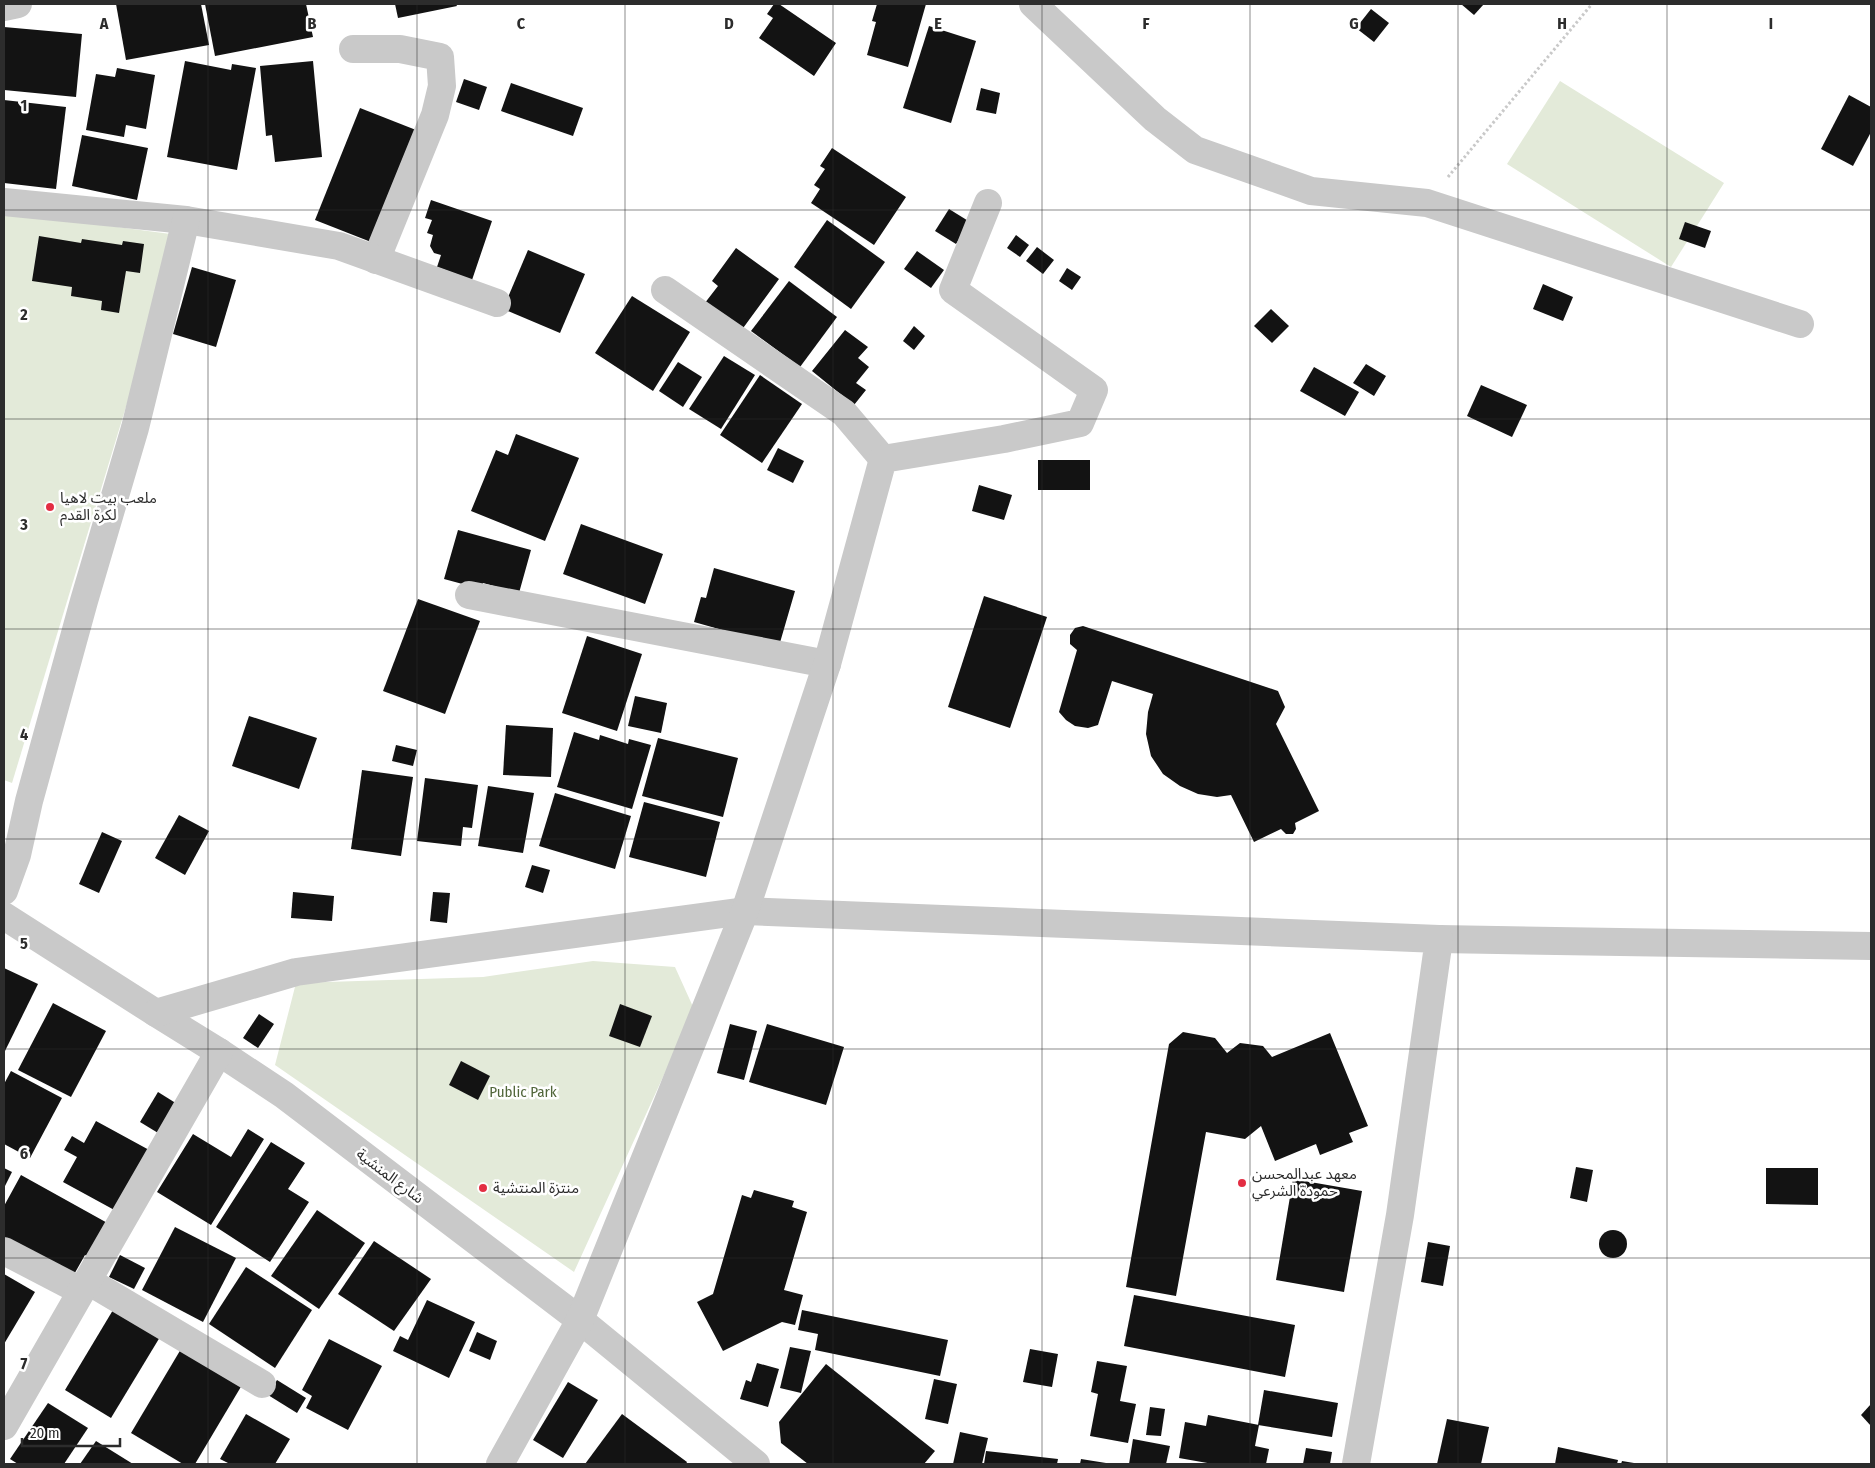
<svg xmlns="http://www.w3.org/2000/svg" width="1875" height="1468" viewBox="0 0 1875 1468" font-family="'Fira Sans Condensed','Noto Sans Arabic',sans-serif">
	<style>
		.green { fill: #e3ead9 }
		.building { fill: #131313 }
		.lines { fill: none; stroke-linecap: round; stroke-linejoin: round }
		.path { stroke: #c9c9c9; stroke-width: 3; stroke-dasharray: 2.5 2.5; stroke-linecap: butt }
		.minor { stroke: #c9c9c9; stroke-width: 28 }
		.grid { fill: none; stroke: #2c2c2c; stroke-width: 1; stroke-opacity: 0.55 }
		.poi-dot { fill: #e32e43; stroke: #fff; stroke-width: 2 }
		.labels { text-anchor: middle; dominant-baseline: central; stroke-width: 5; stroke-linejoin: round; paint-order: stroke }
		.poi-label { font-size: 15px; fill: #2c2c2c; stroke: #fff; text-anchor: start }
		.park-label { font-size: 15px; fill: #51663a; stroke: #fff }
		.street-label { font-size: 15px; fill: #2c2c2c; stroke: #fff }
		.grid-label { font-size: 16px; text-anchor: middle; font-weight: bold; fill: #2c2c2c; stroke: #fff; stroke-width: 5; stroke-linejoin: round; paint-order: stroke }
	</style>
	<rect width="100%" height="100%" fill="#fff"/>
	<g class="green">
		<polygon points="1560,81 1724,183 1671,267 1507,164"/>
		<polygon points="4,212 178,235 12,783 4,780"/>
		<polygon points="593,961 675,967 694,1009 574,1272 275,1065 296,983 483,977"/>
	</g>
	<g class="building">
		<polygon points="116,4 201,4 209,45 126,60"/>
		<polygon points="205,4 306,4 313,37 215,56"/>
		<polygon points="395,4 456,4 457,6 398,18"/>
		<polygon points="774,4 779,4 836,43 814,76 759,38 773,18 767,14"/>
		<polygon points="877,4 926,4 908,67 867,55 876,22 872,21"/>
		<polygon points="1461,4 1484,4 1474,15"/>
		<polygon points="1371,9 1389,23 1374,42 1356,28"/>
		<polygon points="929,26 976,41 951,123 903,108"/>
		<polygon points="4,27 82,34 76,97 4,90"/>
		<polygon points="185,61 231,70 232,64 256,68 237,170 167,157"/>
		<polygon points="313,61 322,157 275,162 272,135 266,136 260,66"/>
		<polygon points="117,68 155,75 146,129 126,125 124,137 86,130 96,74 115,77"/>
		<polygon points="464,79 487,87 479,110 456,102"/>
		<polygon points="511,83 583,108 573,136 501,111"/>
		<polygon points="981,88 1000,93 996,114 976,110"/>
		<polygon points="1849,95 1871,107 1871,132 1853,166 1821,149"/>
		<polygon points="4,100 66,107 56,189 4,183"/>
		<polygon points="360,108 416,130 371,242 315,220"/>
		<polygon points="82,135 148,148 137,200 72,186"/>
		<polygon points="832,148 906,197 874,245 811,203 820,189 814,185 825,169 820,166"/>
		<polygon points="431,200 492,221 472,280 437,267 441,255 434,253 430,246 433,235 427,233 432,220 425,218"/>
		<polygon points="949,209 970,222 956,244 935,231"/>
		<polygon points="827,220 885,262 851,309 794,267"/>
		<polygon points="1685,222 1711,231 1705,248 1679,239"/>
		<polygon points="1016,235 1029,245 1020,257 1007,248"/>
		<polygon points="39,236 81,243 82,239 122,245 123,241 144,244 140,273 126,271 119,313 101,310 102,301 71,296 72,287 32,281"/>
		<polygon points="1037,247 1054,260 1043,274 1026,261"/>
		<polygon points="736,248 779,279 738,335 701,308 718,286 712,281"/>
		<polygon points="528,250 585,274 560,333 503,309"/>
		<polygon points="917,251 944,270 931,288 904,269"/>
		<polygon points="192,267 236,280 216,347 173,334"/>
		<polygon points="1067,268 1081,277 1072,290 1059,281"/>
		<polygon points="789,281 837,317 800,367 751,331"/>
		<polygon points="1543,284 1573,297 1563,321 1533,309"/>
		<polygon points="632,296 690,332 653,391 595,353"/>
		<polygon points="1271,309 1289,326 1272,343 1254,326"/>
		<polygon points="914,326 925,336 914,350 903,341"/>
		<polygon points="845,330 868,347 858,358 869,367 856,383 866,390 854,405 812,371"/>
		<polygon points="724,356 755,375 721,429 689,409"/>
		<polygon points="678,362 702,377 683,407 659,391"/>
		<polygon points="1366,364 1386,376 1374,396 1353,383"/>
		<polygon points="1314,367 1359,392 1345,416 1300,391"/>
		<polygon points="760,375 802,404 762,463 720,435"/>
		<polygon points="1481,385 1527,405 1512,437 1467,416"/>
		<polygon points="516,434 579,458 545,541 471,511 496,450 508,455"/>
		<polygon points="778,448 804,461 793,483 767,470"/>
		<rect x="1038" y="460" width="52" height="30"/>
		<polygon points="979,485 1012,495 1004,520 972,511"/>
		<polygon points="581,524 663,554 645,604 563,574"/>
		<polygon points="458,530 531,550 519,593 483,583 481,589 444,579"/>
		<polygon points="714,568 795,591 779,646 694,622 701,597 706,598"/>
		<polygon points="984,596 1047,617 1010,728 948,707"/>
		<polygon points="418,599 480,621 445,714 383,691"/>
		<polygon points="1083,626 1278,691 1285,707 1276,724 1319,811 1295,823 1296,829 1293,834 1286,834 1281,829 1254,842 1231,795 1217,797 1198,794 1180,786 1163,774 1151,756 1146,734 1148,712 1153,694 1112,681 1098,725 1088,728 1075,726 1066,720 1059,712 1077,650 1070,644 1070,635 1075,628"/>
		<polygon points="587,636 642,654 617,731 562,713"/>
		<polygon points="635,696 667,703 661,733 628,726"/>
		<polygon points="249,716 317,738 299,789 232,766"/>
		<polygon points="506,725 553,728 551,777 503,775"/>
		<polygon points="574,732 599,740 600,735 628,744 629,739 651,745 632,809 557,787"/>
		<polygon points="658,738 738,758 723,817 642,796"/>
		<polygon points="396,745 417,750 413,766 392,761"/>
		<polygon points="362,770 413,777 401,856 351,849"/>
		<polygon points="425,778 478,785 472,828 463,827 461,846 417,841"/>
		<polygon points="488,786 534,793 523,853 478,846"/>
		<polygon points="555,793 631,816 615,869 539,846"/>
		<polygon points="644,802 720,822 706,877 629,857"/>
		<polygon points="179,815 209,831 185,875 155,858"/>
		<polygon points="102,832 122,841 99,893 79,884"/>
		<polygon points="532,865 550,870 543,893 525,887"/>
		<polygon points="293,892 334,896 332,921 291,918"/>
		<polygon points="433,892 450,893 447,923 430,921"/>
		<polygon points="4,968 38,984 4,1053"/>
		<polygon points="53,1003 106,1031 71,1097 18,1070"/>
		<polygon points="620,1004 652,1016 640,1047 609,1036"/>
		<polygon points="259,1014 274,1024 258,1048 243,1038"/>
		<polygon points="730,1024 757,1031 744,1080 717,1073"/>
		<polygon points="767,1024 844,1047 826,1105 749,1082"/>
		<polygon points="1183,1032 1215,1038 1227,1053 1240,1043 1263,1046 1272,1057 1330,1033 1368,1126 1349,1133 1353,1142 1320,1155 1316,1144 1275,1161 1261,1126 1245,1139 1206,1132 1176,1296 1126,1287 1169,1044"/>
		<polygon points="461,1061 490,1076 478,1100 449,1085"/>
		<polygon points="11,1071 62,1098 30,1158 4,1144 4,1084"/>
		<polygon points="158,1092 182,1107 163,1136 140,1122"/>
		<polygon points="96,1121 151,1151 118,1212 63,1182 77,1157 64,1150 72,1136 84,1143"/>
		<polygon points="248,1129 264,1139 211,1225 157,1192 193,1134 231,1157"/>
		<polygon points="271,1142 305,1163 288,1189 309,1202 270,1262 216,1227"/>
		<polygon points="1576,1167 1593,1170 1587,1202 1570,1198"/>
		<polygon points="4,1168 12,1172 4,1188"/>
		<polygon points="1766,1168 1818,1168 1818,1205 1766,1204"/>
		<polygon points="21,1175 111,1225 92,1259 85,1255 72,1278 4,1240 4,1206"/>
		<polygon points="1293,1179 1362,1191 1344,1292 1276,1280"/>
		<polygon points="754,1190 794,1201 792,1207 807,1212 784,1290 803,1295 795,1325 782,1322 723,1351 697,1302 713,1294 742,1195 751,1198"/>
		<polygon points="317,1210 365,1243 319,1309 271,1276"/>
		<polygon points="175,1227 236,1258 203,1322 142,1290"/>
		<circle cx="1613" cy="1244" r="14"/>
		<polygon points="374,1241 431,1279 394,1331 338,1294"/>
		<polygon points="1428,1242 1450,1246 1443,1286 1421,1282"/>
		<polygon points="120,1255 145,1268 134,1289 109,1277"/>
		<polygon points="246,1267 312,1310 275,1368 209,1324"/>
		<polygon points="4,1274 35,1292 4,1344"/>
		<polygon points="1134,1295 1295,1325 1285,1377 1124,1346"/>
		<polygon points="427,1300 475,1322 449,1378 393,1351 400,1336 408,1340"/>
		<polygon points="113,1310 160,1337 111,1418 65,1390"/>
		<polygon points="802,1310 948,1340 940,1376 815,1350 818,1334 798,1330"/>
		<polygon points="477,1332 497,1341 490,1360 469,1351"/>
		<polygon points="329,1339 382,1366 348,1430 306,1408 312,1396 302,1390"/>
		<polygon points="790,1347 811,1351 801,1393 780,1388"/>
		<polygon points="181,1349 242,1385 195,1464 183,1464 131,1433"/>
		<polygon points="1030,1349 1058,1354 1052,1387 1023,1382"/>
		<polygon points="1097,1361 1127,1366 1120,1401 1136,1404 1128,1443 1090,1436 1098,1394 1091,1392"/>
		<polygon points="757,1363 779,1369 768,1407 740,1399 746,1380 751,1382"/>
		<polygon points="826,1364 935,1451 924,1464 808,1464 781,1443 779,1422"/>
		<polygon points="934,1379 957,1384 948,1424 925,1419"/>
		<polygon points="277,1380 306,1398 297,1413 268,1395"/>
		<polygon points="568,1382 598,1400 563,1458 533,1440"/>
		<polygon points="1264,1390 1338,1403 1332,1437 1258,1425"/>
		<polygon points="48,1403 88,1428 64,1464 18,1464 10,1459"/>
		<polygon points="1871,1404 1871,1426 1861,1415"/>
		<polygon points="1150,1407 1165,1409 1161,1436 1146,1435"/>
		<polygon points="246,1414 290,1439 275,1464 230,1464 220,1459"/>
		<polygon points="622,1414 687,1462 686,1464 585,1464"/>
		<polygon points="1208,1415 1259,1425 1255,1446 1269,1449 1266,1464 1213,1464 1179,1458 1185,1422 1206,1426"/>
		<polygon points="1447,1419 1489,1427 1481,1464 1437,1464"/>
		<polygon points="960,1432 988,1438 982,1464 953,1464"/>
		<polygon points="1133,1439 1170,1446 1166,1464 1129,1464"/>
		<polygon points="96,1441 133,1464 80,1464"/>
		<polygon points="1558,1447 1618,1460 1617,1464 1555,1464"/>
		<polygon points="1306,1448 1332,1452 1330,1464 1303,1464"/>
		<polygon points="986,1451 1058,1459 1057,1464 984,1464"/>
		<polygon points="1081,1459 1106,1463 1106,1464 1080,1464"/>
		<polygon points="1622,1461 1634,1463 1634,1464 1621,1464"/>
	</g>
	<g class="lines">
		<polyline class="path" points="1448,177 1592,4"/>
		<g class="minor">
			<polyline points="1033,4 1155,119 1195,150 1311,191 1427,203 1800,324"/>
			<polyline points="4,7 18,4"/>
			<polyline points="353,49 400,49 440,57 442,86 435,115 376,260"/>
			<polyline points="4,202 186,220 339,246 497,303"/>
			<polyline points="665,290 844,413 883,459"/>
			<polyline points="469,595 827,664"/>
			<polyline points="4,891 17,855 29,801 84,601 135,428 186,220"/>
			<polyline points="4,916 156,1013 219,1052 284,1095 580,1320 756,1464"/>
			<polyline points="1439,939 1871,946"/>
			<polyline points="156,1013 296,972 745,911 1439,939 1400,1215 1356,1464"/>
			<polyline points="4,1251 81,1291"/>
			<polyline points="88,1281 262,1384"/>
			<polyline points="4,1426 219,1052"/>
			<polyline points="500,1464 580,1320 745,911 827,664 883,459 1004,439 1080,423 1094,390 953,290 988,203"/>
		</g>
	</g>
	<path class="grid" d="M208 4V1464M417 4V1464M625 4V1464M833 4V1464M1042 4V1464M1250 4V1464M1458 4V1464M1667 4V1464M4 210H1871M4 419H1871M4 629H1871M4 839H1871M4 1049H1871M4 1258H1871"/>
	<g class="poi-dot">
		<circle cx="50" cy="507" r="5"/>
		<circle cx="1242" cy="1183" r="5"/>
		<circle cx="483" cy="1188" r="5"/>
	</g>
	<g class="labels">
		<g class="poi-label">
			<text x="60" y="498">ملعب بيت لاهيا<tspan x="60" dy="17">لكرة القدم</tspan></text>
			<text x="1252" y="1174">معهد عبدالمحسن<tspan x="1252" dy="17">حمودة الشرعي</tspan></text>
			<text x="493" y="1188">منتزة المنتشية</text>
		</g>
		<g class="park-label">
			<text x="523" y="1092">Public Park</text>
		</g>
		<g class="street-label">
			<text transform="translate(390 1176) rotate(37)">شارع المنشية</text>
		</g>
	</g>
	<g class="grid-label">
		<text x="104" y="29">A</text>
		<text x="312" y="29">B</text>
		<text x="521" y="29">C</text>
		<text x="729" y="29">D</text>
		<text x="938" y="29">E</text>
		<text x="1146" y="29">F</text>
		<text x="1354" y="29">G</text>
		<text x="1562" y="29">H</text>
		<text x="1771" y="29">I</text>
		<text x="24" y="111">1</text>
		<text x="24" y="320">2</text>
		<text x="24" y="530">3</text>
		<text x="24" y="740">4</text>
		<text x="24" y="949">5</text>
		<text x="24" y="1159">6</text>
		<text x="24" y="1369">7</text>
	</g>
	<rect width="1875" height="1468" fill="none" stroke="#2c2c2c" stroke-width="10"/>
	<path d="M22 1438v8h98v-8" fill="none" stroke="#2c2c2c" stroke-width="2.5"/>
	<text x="30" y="1438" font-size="15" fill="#2c2c2c" stroke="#ffffff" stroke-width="4" paint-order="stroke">20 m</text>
</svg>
